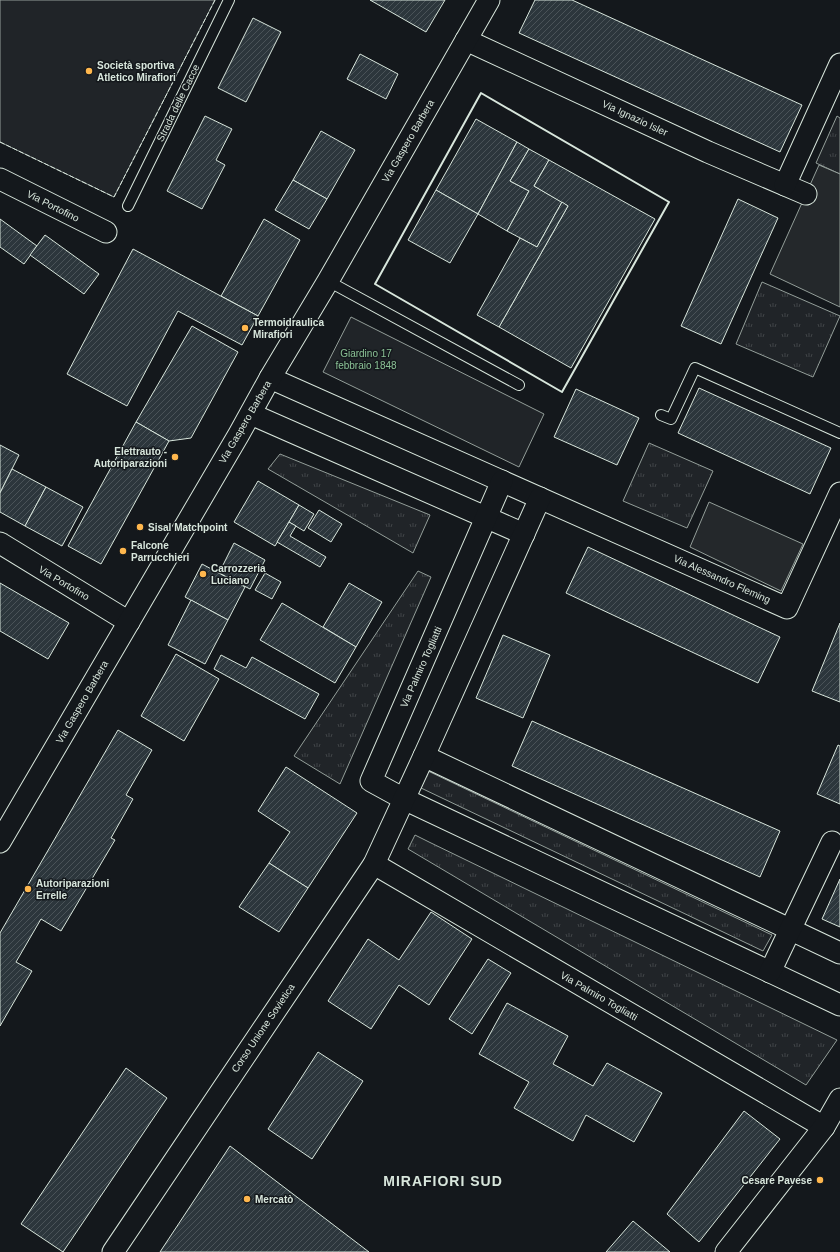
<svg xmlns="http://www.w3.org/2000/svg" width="840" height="1252" viewBox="0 0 840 1252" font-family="Helvetica,sans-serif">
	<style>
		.grass { fill: url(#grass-tufts); stroke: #939e99 }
		.green { fill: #202428; stroke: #939e99 }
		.parking { fill: #24282b; stroke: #939e99 }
		.building { fill: url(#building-hatch); stroke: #d8e6dc }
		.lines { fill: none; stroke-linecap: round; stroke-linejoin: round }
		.lane-casing { stroke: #d8e6dc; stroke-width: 12 }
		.street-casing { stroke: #d8e6dc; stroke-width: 23 }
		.lane { stroke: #14181c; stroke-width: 10 }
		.street { stroke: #14181c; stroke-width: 21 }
		.fence { stroke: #d8e6dc; stroke-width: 1; stroke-dasharray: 5 2; stroke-linecap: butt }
		.wall { stroke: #d8e6dc; stroke-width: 2 }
		.poi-dot { fill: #ffb74d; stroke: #14181c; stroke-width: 1.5 }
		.labels { text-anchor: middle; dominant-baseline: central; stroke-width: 3; stroke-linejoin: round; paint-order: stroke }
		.poi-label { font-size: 10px; font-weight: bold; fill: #d8e6dc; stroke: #14181c; text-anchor: start }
		.street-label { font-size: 10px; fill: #d8e6dc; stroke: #14181c }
		.park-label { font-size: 10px; fill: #8ac095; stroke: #14181c }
		.district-label { font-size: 14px; font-weight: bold; letter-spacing: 1px; fill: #d8e6dc; stroke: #14181c }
	</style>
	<defs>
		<pattern id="grass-tufts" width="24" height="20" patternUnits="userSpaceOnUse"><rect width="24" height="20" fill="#202428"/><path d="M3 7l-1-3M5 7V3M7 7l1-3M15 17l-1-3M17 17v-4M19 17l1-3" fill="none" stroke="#404447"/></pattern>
		<pattern id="building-hatch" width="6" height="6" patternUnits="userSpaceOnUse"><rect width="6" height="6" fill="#2c363c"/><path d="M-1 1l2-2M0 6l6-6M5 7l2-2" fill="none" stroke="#4a5358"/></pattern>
	</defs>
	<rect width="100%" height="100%" fill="#14181c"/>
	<g class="grass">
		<polygon points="837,116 840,118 840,174 816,163"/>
		<polygon points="762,282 840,316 813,377 736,344"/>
		<polygon points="649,443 713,471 687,528 623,501"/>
		<polygon points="280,454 430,515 413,553 268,469"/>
		<polygon points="418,571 431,577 340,784 294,756"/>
		<polygon points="428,771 772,935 763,951 421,788"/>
		<polygon points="415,835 429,842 837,1040 806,1085 408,849"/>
	</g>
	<g class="green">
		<polygon points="0,0 215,0 114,197 0,142"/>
		<polygon points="351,317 544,414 519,467 323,372"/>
	</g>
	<g class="parking">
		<polygon points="819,165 840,174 840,307 770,274"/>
		<polygon points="709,502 803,544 781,591 690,547"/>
	</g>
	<g class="building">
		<polygon points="370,0 445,0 426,32"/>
		<polygon points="535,0 572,0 802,105 780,152 519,33"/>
		<polygon points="253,18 281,32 246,102 218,88"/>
		<polygon points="360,54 398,74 386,99 347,79"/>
		<polygon points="205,116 232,129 216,160 225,165 202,209 167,191"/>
		<polygon points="476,119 517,142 478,214 436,190"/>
		<polygon points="321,131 355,150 327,199 293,180"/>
		<polygon points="517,142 529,149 510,181 529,191 507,231 478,214"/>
		<polygon points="529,149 549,160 534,186 562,202 537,247 507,231 529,191 510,181"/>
		<polygon points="549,160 655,219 571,368 499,327 568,206 534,186"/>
		<polygon points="293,180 327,199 309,229 275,210"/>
		<polygon points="436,190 478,214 450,263 408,240"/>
		<polygon points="738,199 778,218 721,344 681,326"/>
		<polygon points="562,202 568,206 499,327 477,315 520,238 537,247"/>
		<polygon points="0,219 37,246 24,264 0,247"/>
		<polygon points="264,219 300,240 258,316 221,296"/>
		<polygon points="45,235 99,274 84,294 30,255"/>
		<polygon points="133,249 258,316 242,345 178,311 127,406 67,374"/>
		<polygon points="192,326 238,352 191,438 169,441 136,422"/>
		<polygon points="699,388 831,448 810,494 678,433"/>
		<polygon points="576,389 639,418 617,465 554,437"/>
		<polygon points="136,422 169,441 101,564 68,546"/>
		<polygon points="0,445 19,455 0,493"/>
		<polygon points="12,469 46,487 25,526 0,512 0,493"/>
		<polygon points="258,481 299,505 275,546 234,522"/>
		<polygon points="46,487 83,507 62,546 25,526"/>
		<polygon points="299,505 314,514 304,531 289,522"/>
		<polygon points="319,510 342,524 331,542 308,528"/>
		<polygon points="289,522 296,526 290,536 326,557 320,567 277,542"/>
		<polygon points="234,543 265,560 250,589 219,573"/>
		<polygon points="588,547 780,637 758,683 566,593"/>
		<polygon points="202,564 245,587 228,620 185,597"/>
		<polygon points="265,573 281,582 272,599 255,590"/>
		<polygon points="0,583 69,623 48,659 0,631"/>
		<polygon points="349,583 382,602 356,647 323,627"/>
		<polygon points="191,600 228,620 205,664 168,645"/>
		<polygon points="282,603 356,647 335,683 260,640"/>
		<polygon points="840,623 840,702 812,691"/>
		<polygon points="503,635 550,655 523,718 476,698"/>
		<polygon points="176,654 219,679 184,741 141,716"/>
		<polygon points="221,655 246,668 252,657 319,694 305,719 214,669"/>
		<polygon points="532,721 780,831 760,877 512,766"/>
		<polygon points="118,730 152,750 126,795 133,799 111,838 115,840 61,931 41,919 16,962 32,971 0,1026 0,933"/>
		<polygon points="838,745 840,746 840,804 817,794"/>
		<polygon points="286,767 357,813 308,888 269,863 290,832 258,811"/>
		<polygon points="269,863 308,888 279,932 239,907"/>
		<polygon points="840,879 840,927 822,919"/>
		<polygon points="431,912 472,939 429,1005 399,985 371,1029 328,1001 368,939 399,960"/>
		<polygon points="488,959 511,973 472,1034 449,1019"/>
		<polygon points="507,1003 568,1036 553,1064 593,1086 607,1063 662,1093 634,1142 586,1115 573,1141 514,1108 529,1082 479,1054"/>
		<polygon points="318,1052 363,1081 312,1159 268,1129"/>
		<polygon points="126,1068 167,1098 63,1252 21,1224"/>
		<polygon points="744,1111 780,1139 699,1242 667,1214"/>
		<polygon points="230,1146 369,1252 160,1252"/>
		<polygon points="633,1221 670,1252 606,1252"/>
	</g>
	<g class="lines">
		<defs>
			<g id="lane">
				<polyline points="128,206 229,0"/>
				<polyline points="328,281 519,385"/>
				<polyline points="661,415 671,419 695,368 840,433"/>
			</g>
			<g id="street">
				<polyline points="466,40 708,152 806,194"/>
				<polyline points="0,179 106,232"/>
				<polyline points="785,185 840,64"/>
				<polyline points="270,378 787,608 840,493"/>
				<polyline points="251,414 524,534"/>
				<polyline points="502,481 371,781 404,799 840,1005"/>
				<polyline points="0,543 129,622"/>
				<polyline points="424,756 840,953"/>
				<polyline points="0,842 239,434 270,378 328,281 489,0"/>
				<polyline points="374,864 824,1127"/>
				<polyline points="770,972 832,842"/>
				<polyline points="113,1252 374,864 424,756 540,498"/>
				<polyline points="726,1252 824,1127 840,1099"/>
			</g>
		</defs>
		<use href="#lane" class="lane-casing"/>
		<use href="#street" class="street-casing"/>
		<use href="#lane" class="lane"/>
		<use href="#street" class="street"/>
		<polyline class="fence" points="0,142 114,197 215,0"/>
		<polygon class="wall" points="481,93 669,202 562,392 375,284"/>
	</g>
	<g class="poi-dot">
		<circle cx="89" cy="71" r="4"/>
		<circle cx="245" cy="328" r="4"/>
		<circle cx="175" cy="457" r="4"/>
		<circle cx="140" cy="527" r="4"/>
		<circle cx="123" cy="551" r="4"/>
		<circle cx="203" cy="574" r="4"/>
		<circle cx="28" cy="889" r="4"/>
		<circle cx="820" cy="1180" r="4"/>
		<circle cx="247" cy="1199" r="4"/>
	</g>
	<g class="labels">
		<g class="poi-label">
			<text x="97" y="65">Società sportiva<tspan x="97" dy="12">Atletico Mirafiori</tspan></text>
			<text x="253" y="322">Termoidraulica<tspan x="253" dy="12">Mirafiori</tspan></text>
			<text x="167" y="451" text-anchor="end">Elettrauto -<tspan x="167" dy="12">Autoriparazioni</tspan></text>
			<text x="148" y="527">Sisal Matchpoint</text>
			<text x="131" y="545">Falcone<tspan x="131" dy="12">Parrucchieri</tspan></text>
			<text x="211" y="568">Carrozzeria<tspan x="211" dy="12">Luciano</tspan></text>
			<text x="36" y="883">Autoriparazioni<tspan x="36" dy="12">Errelle</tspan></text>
			<text x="812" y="1180" text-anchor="end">Cesare Pavese</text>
			<text x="255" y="1199">Mercatò</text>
		</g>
		<g class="street-label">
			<text transform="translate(178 103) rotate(-64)">Strada delle Cacce</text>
			<text transform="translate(635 118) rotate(25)">Via Ignazio Isler</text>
			<text transform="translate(408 141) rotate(-60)">Via Gaspero Barbera</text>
			<text transform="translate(53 206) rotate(27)">Via Portofino</text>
			<text transform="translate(245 422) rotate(-60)">Via Gaspero Barbera</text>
			<text transform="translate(722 579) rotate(24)">Via Alessandro Fleming</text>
			<text transform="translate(64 583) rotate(31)">Via Portofino</text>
			<text transform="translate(421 667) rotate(-66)">Via Palmiro Togliatti</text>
			<text transform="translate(82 702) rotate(-60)">Via Gaspero Barbera</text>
			<text transform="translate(599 996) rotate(30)">Via Palmiro Togliatti</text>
			<text transform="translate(263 1028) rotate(-56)">Corso Unione Sovietica</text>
		</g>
		<g class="park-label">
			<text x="366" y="353">Giardino 17<tspan x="366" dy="12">febbraio 1848</tspan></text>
		</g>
		<g class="district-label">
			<text x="443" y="1181">MIRAFIORI SUD</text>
		</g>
	</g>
</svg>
